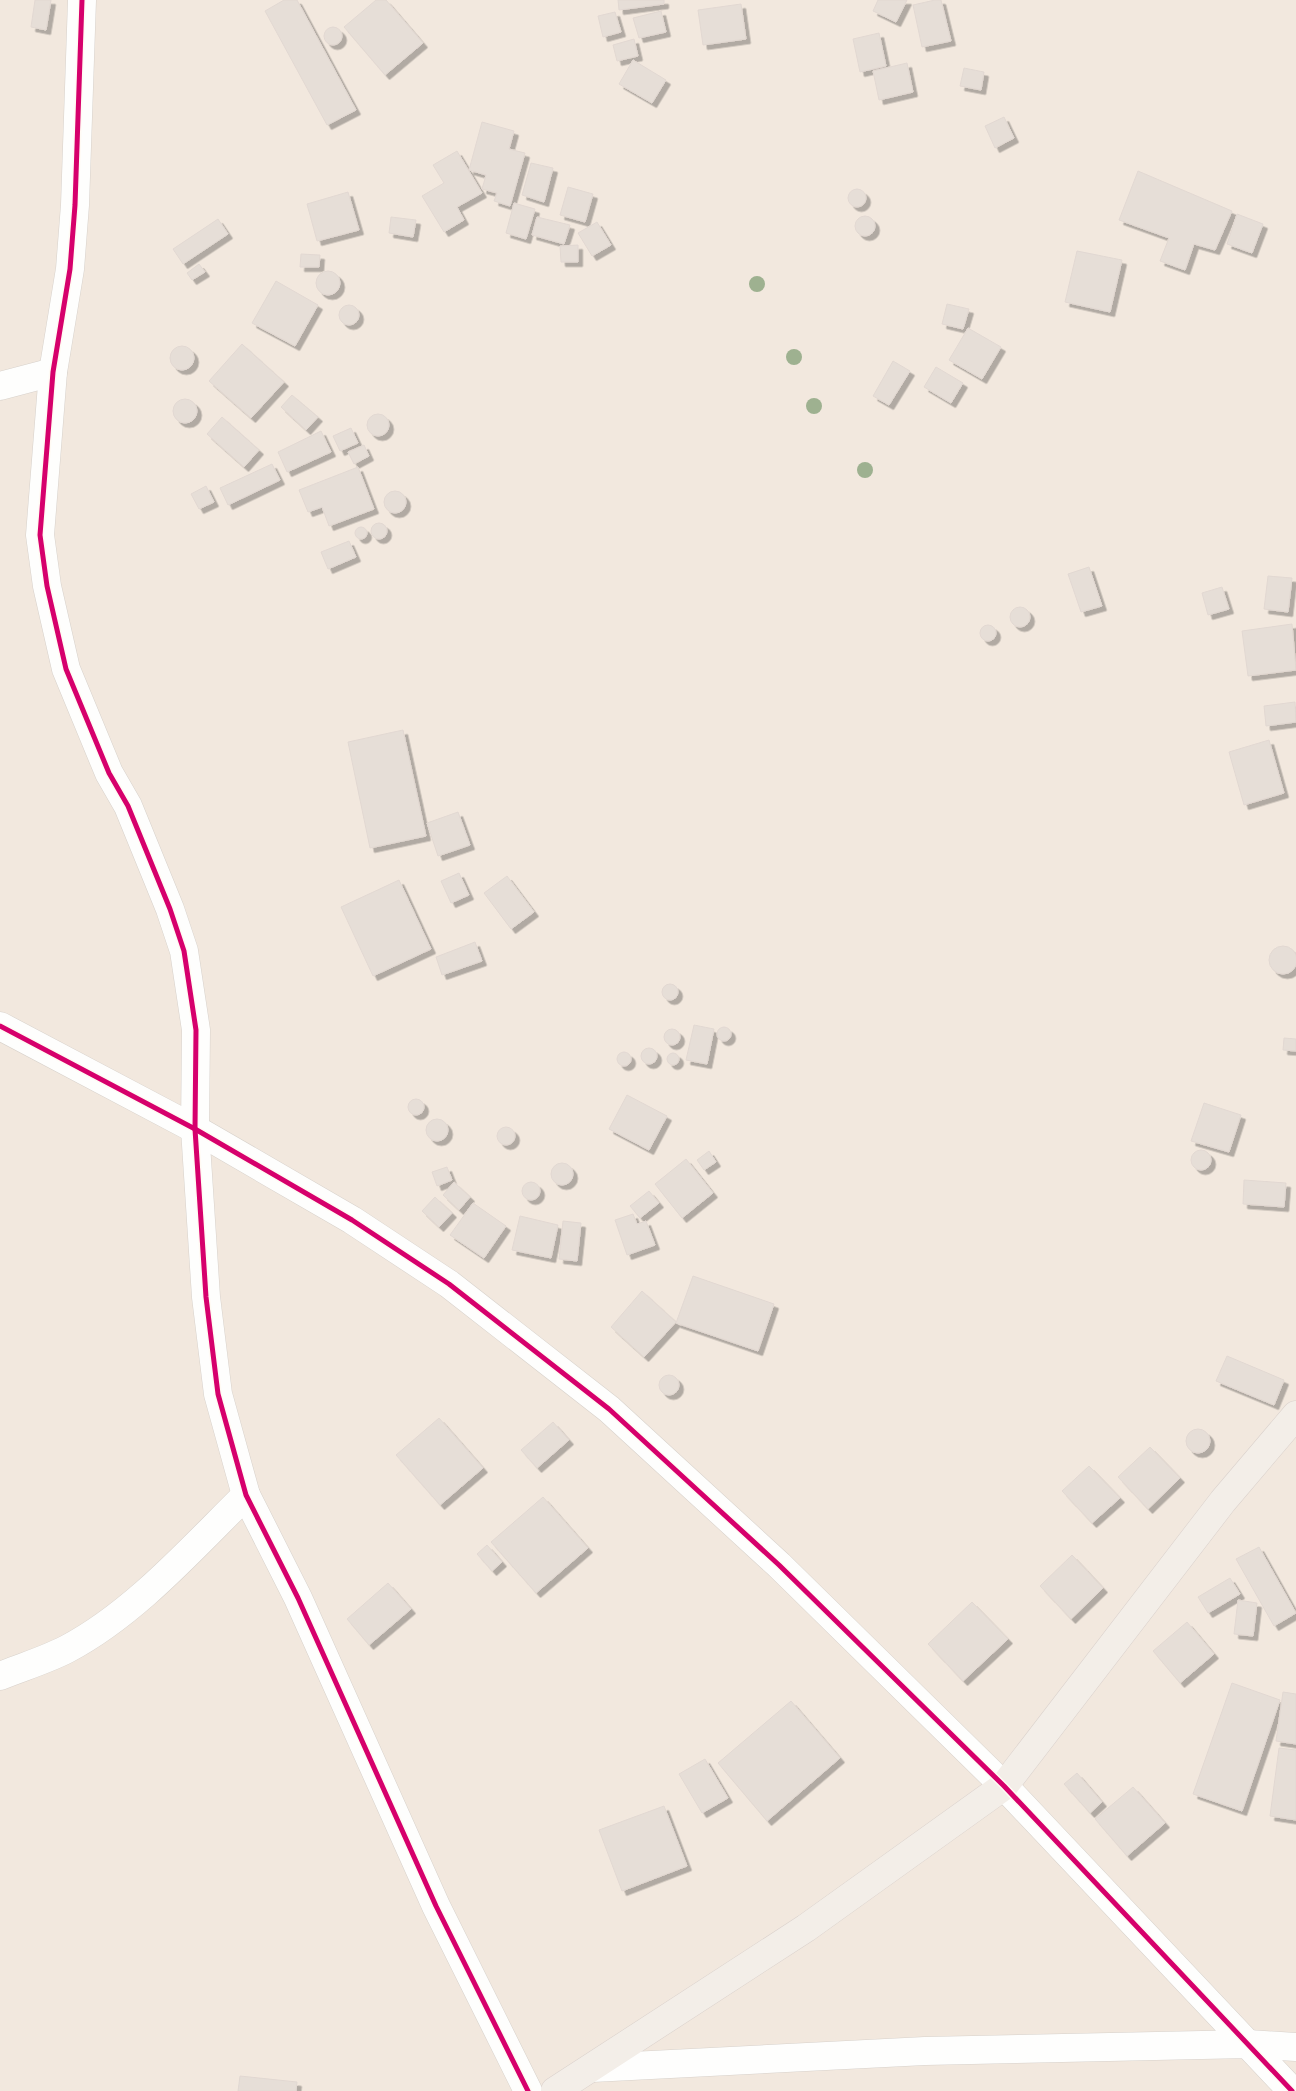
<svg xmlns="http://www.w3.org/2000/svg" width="1296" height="2091" viewBox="0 0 1296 2091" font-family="Commissioner,sans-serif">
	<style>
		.residential { fill: #f2e8de }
		.building { fill: #e6ded7; stroke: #e2d8d2; filter: url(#shadow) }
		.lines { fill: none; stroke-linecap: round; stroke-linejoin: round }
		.minor-casing { stroke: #d7d1cb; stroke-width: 29 }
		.major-casing { stroke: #dad1cc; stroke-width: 29 }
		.minor { stroke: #fefefd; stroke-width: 28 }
		.major { stroke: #f3eee8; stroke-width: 28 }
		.cycleway-casing { stroke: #fffaf3; stroke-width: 8 }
		.cycleway { stroke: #d6006c; stroke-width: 5 }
		.tree { fill: #9eb190 }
	</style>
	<defs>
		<filter id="shadow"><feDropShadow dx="4.5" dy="4.5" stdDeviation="0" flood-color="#0004"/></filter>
	</defs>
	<rect width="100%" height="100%" fill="#f9f5f0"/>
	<rect class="residential" x="0" y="0" width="1296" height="2091"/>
	<g class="building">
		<polygon points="35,0 51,0 46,30 31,27"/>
		<polygon points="284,0 297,0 356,110 327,125 265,11"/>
		<polygon points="376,0 386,0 423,43 385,75 344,27"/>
		<polygon points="618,0 664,0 664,4 619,10"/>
		<polygon points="878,0 907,0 896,22 873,11"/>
		<polygon points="935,0 941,0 951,41 922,47 913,5"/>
		<polygon points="741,4 746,39 703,45 698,10"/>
		<polygon points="661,11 666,32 639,38 633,18"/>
		<polygon points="615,12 621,32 603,37 598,16"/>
		<circle cx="333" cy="36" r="9"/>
		<polygon points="879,33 886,66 860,72 853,39"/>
		<polygon points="634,39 638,56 617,61 613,45"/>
		<polygon points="633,60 666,80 652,103 619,84"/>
		<polygon points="907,63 913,92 879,100 873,71"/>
		<polygon points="964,68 984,72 981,90 960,86"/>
		<polygon points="1004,117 1014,138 995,148 985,126"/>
		<polygon points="482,122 514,131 509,149 525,153 510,206 494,201 497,193 482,189 486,175 469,170"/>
		<polygon points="457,151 482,193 457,207 464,220 444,232 422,196 444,183 433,165"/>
		<polygon points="531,163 553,168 544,202 522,195"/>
		<polygon points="1138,171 1232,211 1215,250 1194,244 1185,270 1160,261 1169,238 1119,220"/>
		<polygon points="568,187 593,194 585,222 560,215"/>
		<circle cx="857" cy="198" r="9"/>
		<polygon points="348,192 359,230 317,241 307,204"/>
		<polygon points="514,203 535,209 526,239 506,233"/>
		<polygon points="1237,214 1263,224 1252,253 1227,244"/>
		<circle cx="865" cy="226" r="10"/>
		<polygon points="391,217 416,220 413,237 389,233"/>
		<polygon points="537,217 570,225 564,244 532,235"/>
		<polygon points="218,219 228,234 183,264 173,249"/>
		<polygon points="597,222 611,245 592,256 578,233"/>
		<polygon points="578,245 578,262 561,262 560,246"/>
		<polygon points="1077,251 1122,260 1110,312 1065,302"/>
		<polygon points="301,254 320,255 319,267 300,267"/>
		<polygon points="199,264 205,272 192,280 187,273"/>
		<circle cx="328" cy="283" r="12"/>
		<polygon points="276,281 318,305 295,346 252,323"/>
		<polygon points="947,304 969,309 963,329 942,324"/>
		<circle cx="349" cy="315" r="10"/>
		<polygon points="968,328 1001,347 982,379 949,360"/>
		<polygon points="242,344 284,382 251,418 209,381"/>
		<circle cx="182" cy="358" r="12"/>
		<polygon points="893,361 910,371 889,405 873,396"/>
		<polygon points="936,367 963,383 951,403 924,387"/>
		<polygon points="292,395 318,417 306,430 281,407"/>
		<circle cx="185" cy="411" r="12"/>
		<circle cx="378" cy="425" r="11"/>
		<polygon points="222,417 259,450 244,467 207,434"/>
		<polygon points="351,428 358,443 340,451 333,436"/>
		<polygon points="321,431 331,452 287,472 278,452"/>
		<polygon points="364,445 369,456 354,464 348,452"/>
		<polygon points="272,464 280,480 228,505 220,488"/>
		<polygon points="358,467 374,509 329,526 322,507 308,512 299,490"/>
		<polygon points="206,486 214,502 199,509 191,494"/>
		<circle cx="395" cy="502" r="11"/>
		<circle cx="379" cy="531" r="8"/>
		<circle cx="361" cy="533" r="6"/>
		<polygon points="349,541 356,557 328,569 321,552"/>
		<polygon points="1089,567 1102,606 1081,612 1068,574"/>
		<polygon points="1268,576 1292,578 1288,612 1264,609"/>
		<polygon points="1222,587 1229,609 1208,615 1202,593"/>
		<circle cx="1020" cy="617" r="10"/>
		<polygon points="1292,624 1296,670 1248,676 1242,631"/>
		<circle cx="988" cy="633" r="8"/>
		<polygon points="1295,702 1296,722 1266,726 1264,706"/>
		<polygon points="403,730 426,836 370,848 348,742"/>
		<polygon points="1269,740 1284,793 1244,805 1229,752"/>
		<polygon points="458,812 470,845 438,856 427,823"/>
		<polygon points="459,873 469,895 451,903 441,881"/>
		<polygon points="507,876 534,912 511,929 484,893"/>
		<polygon points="399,880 431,949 373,976 341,907"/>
		<polygon points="475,942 482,961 442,975 436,957"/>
		<circle cx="1283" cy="960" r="14"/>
		<circle cx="670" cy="992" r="8"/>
		<polygon points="694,1025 714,1029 707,1064 686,1060"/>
		<circle cx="724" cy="1034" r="7"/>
		<circle cx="672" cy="1037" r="8"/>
		<polygon points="1284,1038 1296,1039 1296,1051 1283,1050"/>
		<circle cx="649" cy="1056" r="8"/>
		<circle cx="624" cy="1059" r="7"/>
		<circle cx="673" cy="1059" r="6"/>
		<polygon points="627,1095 667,1116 649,1150 609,1129"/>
		<circle cx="416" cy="1107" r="8"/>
		<polygon points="1204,1103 1241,1115 1229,1152 1191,1141"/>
		<circle cx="437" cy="1130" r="11"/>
		<circle cx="506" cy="1136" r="9"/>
		<circle cx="1201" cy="1160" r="10"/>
		<polygon points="709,1151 716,1162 704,1170 697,1160"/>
		<polygon points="686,1159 713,1193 682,1218 655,1184"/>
		<circle cx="562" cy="1174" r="11"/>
		<polygon points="447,1167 452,1180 437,1186 432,1172"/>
		<polygon points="1244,1180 1286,1183 1284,1207 1243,1204"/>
		<circle cx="531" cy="1191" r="9"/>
		<polygon points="454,1182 470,1197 459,1210 443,1195"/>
		<polygon points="649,1191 659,1203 640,1218 630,1206"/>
		<polygon points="435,1197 452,1213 439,1227 422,1211"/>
		<polygon points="473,1203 506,1226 484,1258 450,1235"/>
		<polygon points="633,1214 637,1224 646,1221 655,1245 627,1255 615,1220"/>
		<polygon points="520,1216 558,1225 551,1258 512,1250"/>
		<polygon points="563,1221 581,1223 577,1261 559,1259"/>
		<polygon points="693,1276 774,1304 758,1351 676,1323"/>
		<polygon points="642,1291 676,1322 644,1357 611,1327"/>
		<polygon points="1227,1356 1284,1380 1274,1405 1216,1381"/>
		<circle cx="669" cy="1385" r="10"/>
		<polygon points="439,1418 483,1468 440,1505 396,1455"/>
		<polygon points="553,1422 569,1440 537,1468 521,1450"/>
		<circle cx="1198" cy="1441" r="12"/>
		<polygon points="1150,1447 1180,1478 1148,1509 1118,1477"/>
		<polygon points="1089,1466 1120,1498 1092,1523 1062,1491"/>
		<polygon points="543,1497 588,1548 536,1593 491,1542"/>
		<polygon points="487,1545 502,1562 492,1571 477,1554"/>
		<polygon points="1259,1547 1296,1613 1274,1626 1236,1559"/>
		<polygon points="1072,1555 1103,1588 1071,1619 1040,1586"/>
		<polygon points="1230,1578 1240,1594 1208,1613 1198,1597"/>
		<polygon points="388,1583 411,1609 369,1645 347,1619"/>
		<polygon points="1238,1600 1257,1603 1253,1636 1234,1634"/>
		<polygon points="972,1602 1008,1639 963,1681 928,1644"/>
		<polygon points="1187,1622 1214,1654 1180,1683 1153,1651"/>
		<polygon points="1232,1683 1280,1700 1242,1811 1193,1794"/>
		<polygon points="1283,1692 1296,1694 1296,1744 1276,1741"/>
		<polygon points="791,1701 840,1758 767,1821 718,1763"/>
		<polygon points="1279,1748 1296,1750 1296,1820 1270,1816"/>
		<polygon points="705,1759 728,1798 702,1813 679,1774"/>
		<polygon points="1077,1773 1102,1802 1090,1813 1064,1784"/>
		<polygon points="1133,1787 1165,1823 1127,1856 1095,1819"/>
		<polygon points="664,1806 687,1866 622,1891 599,1830"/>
		<polygon points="240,2076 297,2082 296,2091 238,2091"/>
	</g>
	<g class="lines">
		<defs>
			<g id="minor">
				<polyline points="82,0 75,205 70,269 53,372 40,535 47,586 66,669 109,773 128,806 170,909 184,951 196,1030 195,1129 206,1297 218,1394 246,1495 298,1598 436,1906 528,2091"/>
				<polyline points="0,386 53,372"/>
				<polyline points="0,1026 195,1129 352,1220 449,1284 609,1409 779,1565 1004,1786 1292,2091"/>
				<path d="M0 1676C22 1667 46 1660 67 1649 135 1613 192 1548 246 1495"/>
				<polyline points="592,2068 925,2051 1248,2044 1296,2047"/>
			</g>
			<polyline id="major" points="555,2091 806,1928 1004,1786 1223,1501 1296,1415"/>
		</defs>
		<use href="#minor" class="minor-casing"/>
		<use href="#major" class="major-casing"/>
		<use href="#minor" class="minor"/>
		<use href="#major" class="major"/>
		<defs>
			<g id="cycleway">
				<polyline points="82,0 75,205 70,269 53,372 40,535 47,586 66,669 109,773 128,806 170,909 184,951 196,1030 195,1129 206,1297 218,1394 246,1495 298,1598 436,1906 528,2091"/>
				<polyline points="0,1026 195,1129 352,1220 449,1284 609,1409 779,1565 1004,1786 1292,2091"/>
			</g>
		</defs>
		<use href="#cycleway" class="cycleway-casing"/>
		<use href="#cycleway" class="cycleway"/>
	</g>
	<g class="tree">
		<circle cx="757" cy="284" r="8"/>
		<circle cx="794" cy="357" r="8"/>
		<circle cx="814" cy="406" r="8"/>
		<circle cx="865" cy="470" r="8"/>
	</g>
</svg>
